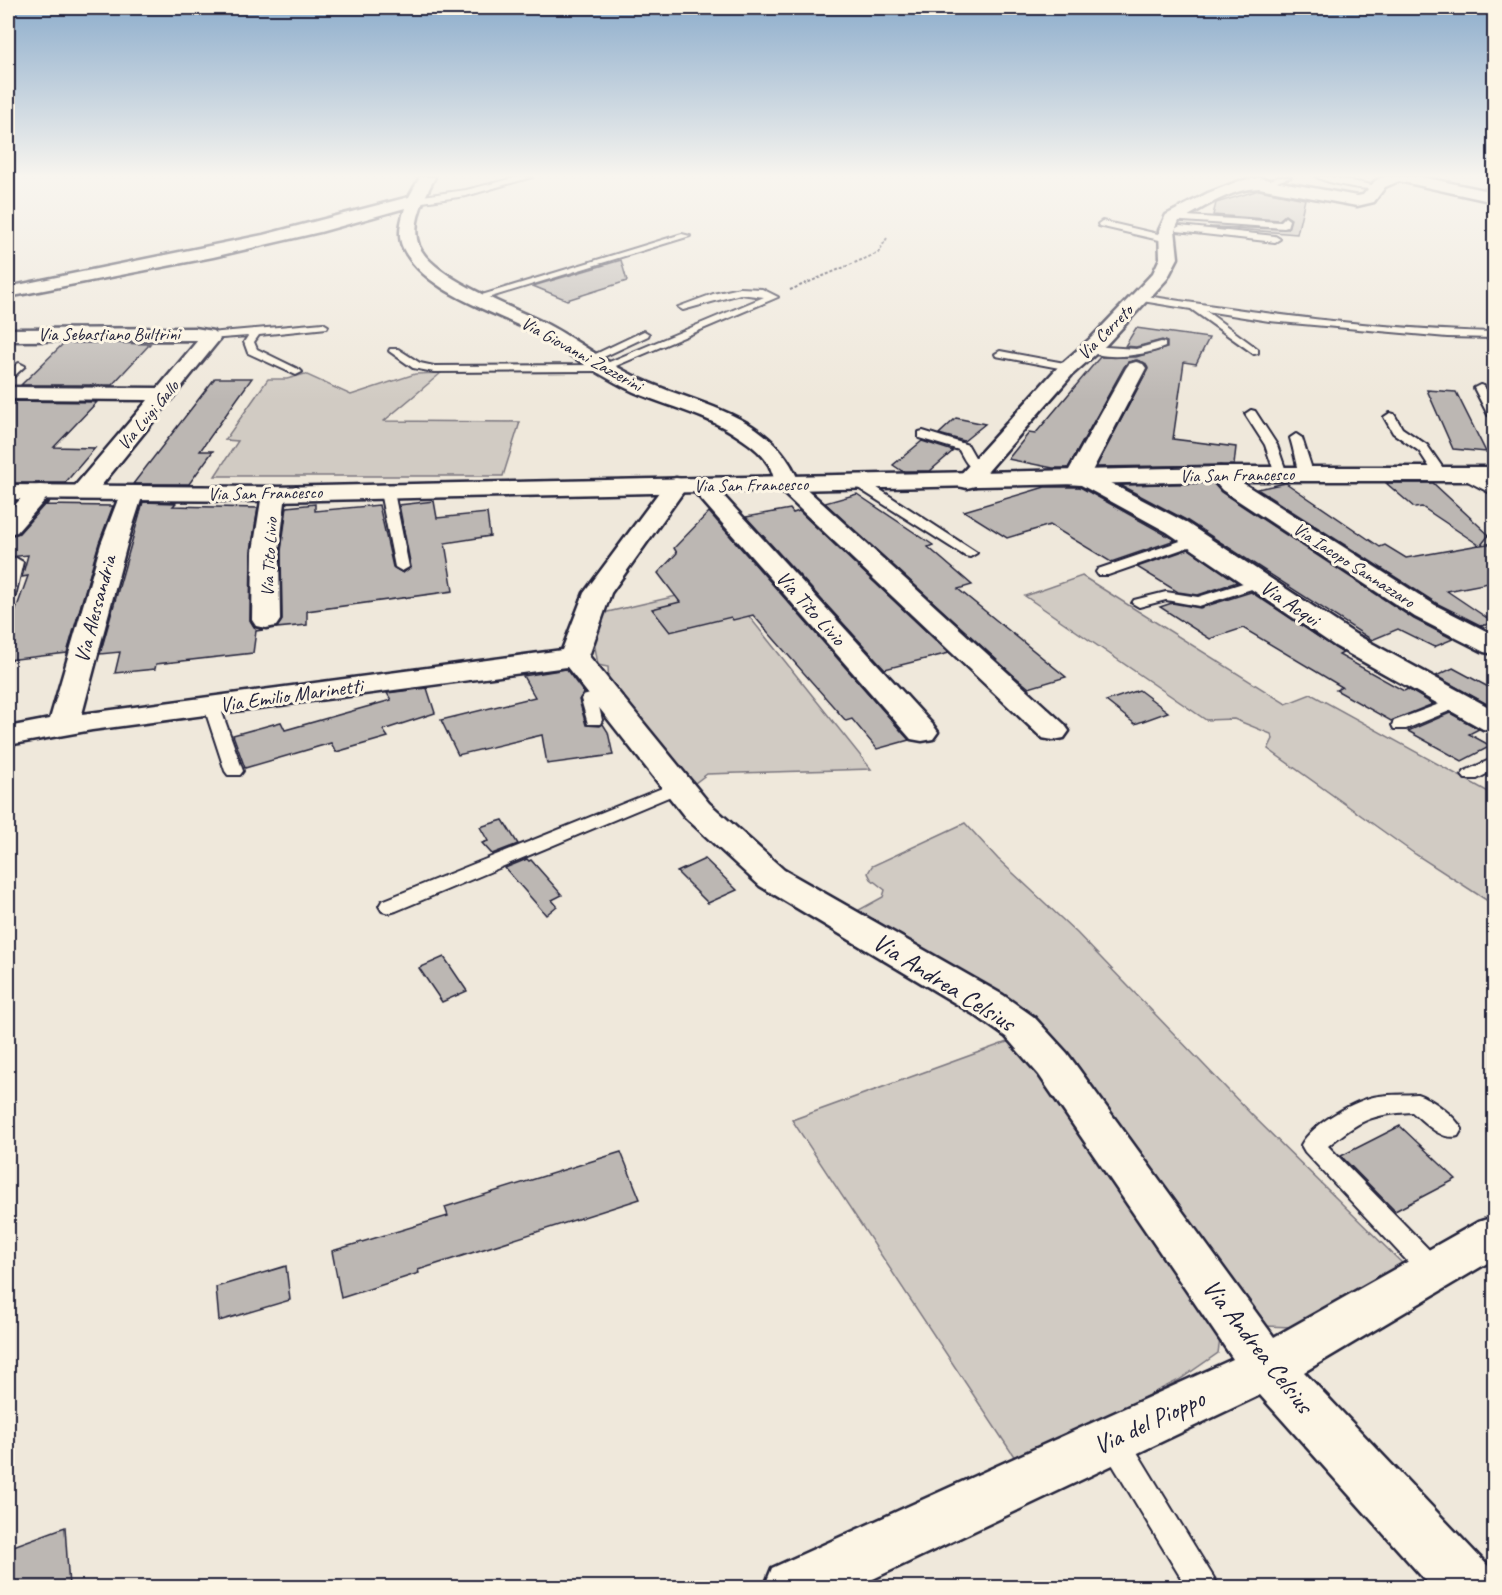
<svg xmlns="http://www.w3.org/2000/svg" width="1502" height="1595" viewBox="0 0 1502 1595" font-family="Caveat,sans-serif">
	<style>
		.green { fill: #d1cbc3; stroke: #7a767f; stroke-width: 1.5 }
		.building { fill: #bcb7b3; stroke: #22223b; stroke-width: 1.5 }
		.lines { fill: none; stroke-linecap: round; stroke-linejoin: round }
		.service-casing { stroke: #22223b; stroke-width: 4 }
		.minor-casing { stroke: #22223b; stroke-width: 5 }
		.primary-casing { stroke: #22223b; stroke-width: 5 }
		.path { stroke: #22223b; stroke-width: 2; stroke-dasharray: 3 2; stroke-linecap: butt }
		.service { fill: #fcf5e5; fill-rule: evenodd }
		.minor { fill: #fcf5e5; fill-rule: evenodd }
		.primary { fill: #fcf5e5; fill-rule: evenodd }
		.labels { text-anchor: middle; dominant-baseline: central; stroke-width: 6; stroke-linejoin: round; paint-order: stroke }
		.far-street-label { font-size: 18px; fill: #22223b; stroke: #fcf5e5 }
		.street-label { font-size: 21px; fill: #22223b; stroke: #fcf5e5 }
		.near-street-label { font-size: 26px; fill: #22223b; stroke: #fcf5e5 }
	</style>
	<rect width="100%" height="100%" fill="#efe8db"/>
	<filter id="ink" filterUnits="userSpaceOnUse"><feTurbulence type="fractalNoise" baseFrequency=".0167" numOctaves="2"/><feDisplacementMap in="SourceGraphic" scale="12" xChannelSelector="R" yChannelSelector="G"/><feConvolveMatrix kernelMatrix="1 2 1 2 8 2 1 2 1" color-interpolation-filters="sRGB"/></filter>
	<g filter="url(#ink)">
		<g class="green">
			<polygon points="441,373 384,421 520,422 503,476 215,476 238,441 225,440 268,379 287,379 305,374 351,395 415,374"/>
			<polygon points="1082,576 1286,704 1311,694 1494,795 1494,905 1415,854 1268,749 1273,739 1271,734 1234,719 1206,720 1025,596"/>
			<polygon points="724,585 871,769 707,774 687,789 609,688 608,667 598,665 592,629 599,614"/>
			<polygon points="965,823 998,859 1077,933 1252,1115 1406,1267 1292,1327 1265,1326 1056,1052 848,916 883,897 885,890 871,879 868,873 872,866"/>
			<polygon points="1021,1037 1221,1332 1218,1353 1179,1380 1017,1461 792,1120"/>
		</g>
		<g class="building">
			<polygon points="1259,190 1305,199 1297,234 1209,227 1288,229 1291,219 1285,215 1279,220 1213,215 1216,203"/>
			<polygon points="621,260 627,281 567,300 533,286"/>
			<polygon points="1136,328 1209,338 1196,364 1184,362 1173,439 1236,447 1234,465 1096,467 1148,369 1145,363 1137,360 1128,362 1124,367 1068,468 1053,468 1008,459 1029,433 1035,434 1100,357 1136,357 1167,348 1167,342 1162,340 1136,347 1125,346"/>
			<polygon points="64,343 109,343 150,344 112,385 21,385"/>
			<polygon points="215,378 252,378 200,451 213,451 189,484 133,484"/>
			<polygon points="1427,390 1456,392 1486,452 1453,449"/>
			<polygon points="8,401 97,402 54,447 95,448 65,483 8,483"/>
			<polygon points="956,418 985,424 964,441 939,434"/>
			<polygon points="922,441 953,451 930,471 902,471 893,465"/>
			<polygon points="1213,483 1221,492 1414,619 1453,639 1434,647 1398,629 1372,640 1186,520 1120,485"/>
			<polygon points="1286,483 1380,547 1385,545 1406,558 1479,545 1422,507 1415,508 1386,483 1433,483 1489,535 1481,545 1494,543 1494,582 1447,591 1493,622 1482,626 1436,603 1257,489"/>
			<polygon points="1045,487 1080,487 1175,540 1111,562 1050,525 1007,538 964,511"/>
			<polygon points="857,494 933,545 928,547 972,585 958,589 1066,677 1029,688 1012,674 825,503"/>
			<polygon points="434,501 437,518 487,513 490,536 445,543 453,591 307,611 307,625 276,628 282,620 281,551 287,507 315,504 315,511 379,505 393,567 403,573 411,567 399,505"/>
			<polygon points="47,502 49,502 46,505 113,506 99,543 67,653 8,660 8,632 28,576 22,577 28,555 8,557 8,536 19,533"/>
			<polygon points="143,502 176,503 173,506 258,508 251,551 250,620 254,627 263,630 256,631 253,653 156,664 155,669 115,673 120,652 100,654"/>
			<polygon points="790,509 793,513 799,511 949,653 885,669 746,517"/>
			<polygon points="709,512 909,740 877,749 852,719 846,721 753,615 733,620 731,617 670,632 652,609 680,602 658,573 677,553 674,548"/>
			<polygon points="1189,549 1237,582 1198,595 1178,592 1137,567"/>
			<polygon points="1251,592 1343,653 1339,655 1404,691 1408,689 1433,704 1391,721 1336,690 1342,687 1243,628 1210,639 1160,607 1172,603 1200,608"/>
			<polygon points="1453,668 1494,690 1494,708 1436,676"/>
			<polygon points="566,669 584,693 579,700 586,725 600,726 603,724 608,732 613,755 547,764 542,735 458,755 441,720 535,697 523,676"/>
			<polygon points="427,688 435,713 383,730 388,737 336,752 331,743 245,768 233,735 281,722 285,730 391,700 387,693"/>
			<polygon points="1139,690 1168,712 1135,724 1106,701"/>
			<polygon points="1450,713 1479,729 1469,734 1491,746 1462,761 1408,731"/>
			<polygon points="503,820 518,844 492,854 482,843 488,841 480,827"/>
			<polygon points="527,859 529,861 531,860 562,895 552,900 557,906 546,915 505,868"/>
			<polygon points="705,859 737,890 708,903 677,872"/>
			<polygon points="444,957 467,991 442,1002 419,968"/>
			<polygon points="1400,1126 1456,1179 1395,1211 1341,1156"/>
			<polygon points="621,1152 640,1199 418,1270 419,1273 341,1298 332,1251 448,1216 445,1207"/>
			<polygon points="286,1266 290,1300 219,1321 216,1287"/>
			<polygon points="65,1527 69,1587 8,1587 8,1548"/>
		</g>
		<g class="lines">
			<defs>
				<g id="service">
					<polygon points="518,177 532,177 466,196 415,203 411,200 415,197 466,190"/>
					<polygon points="1278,177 1291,177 1264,186 1260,184"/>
					<path d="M1316 177H1331L1382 187C1372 193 1327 183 1316 177Z"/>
					<polygon points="1172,215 1280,222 1285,217 1289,220 1287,227 1284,228 1169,220 1168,218"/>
					<polygon points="1102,221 1171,237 1173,239 1168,242 1099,226 1098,224"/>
					<polygon points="1180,226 1275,236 1280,239 1275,242 1177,231 1175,229"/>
					<polygon points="682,234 690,236 481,300 472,298"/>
					<polygon points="740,288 762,289 778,297 604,371 434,372 413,368 389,351 390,349 398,349 420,363 434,366 602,365 764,297 740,294 683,310 678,307 713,294"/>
					<path d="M1140 295C1257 313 1375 329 1494 332V338L1447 337 1269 321 1206 311 1258 349V353L1254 354 1191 309 1136 300 1135 298Z"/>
					<polygon points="323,323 328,326 327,328 259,335 254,342 257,349 300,370 302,372 296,375 248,353 244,342 248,336 209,339 204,336 209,333"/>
					<polygon points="644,331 649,334 648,336 595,361 587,361 585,359"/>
					<path d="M1161 342 1165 343V347C1147 355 1101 362 1086 349L1091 346 1136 349Z"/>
					<polygon points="1000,351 1070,364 1076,367 1070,370 996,356 995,354"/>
					<polygon points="19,363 25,366 12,378 8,379 8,370"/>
					<polygon points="1480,385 1484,386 1494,405 1494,418 1488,415 1474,388"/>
					<polygon points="1251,410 1255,411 1277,445 1287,474 1286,477 1276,477 1275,474 1265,445 1245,414"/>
					<polygon points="1390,413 1394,414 1402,428 1427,445 1447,474 1446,477 1436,477 1419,451 1393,433 1384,417"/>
					<path d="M923 431 968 445 976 459 985 468 979 472C968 469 964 459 959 450L919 438V432Z"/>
					<path d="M1296 434 1302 438 1311 466 1310 477H1300C1296 466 1294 450 1290 438Z"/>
					<polygon points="1465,470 1494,486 1494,495 1460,477 1459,474 1460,471"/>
					<polygon points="860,479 865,480 977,553 970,557 965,556 855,486 853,483 855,480"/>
					<polygon points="387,488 394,492 409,567 402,571 395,567 380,492"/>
					<polygon points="1195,536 1200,537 1202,540 1200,543 1108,575 1098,575 1096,572 1098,569"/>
					<polygon points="16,558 23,562 15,596 8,600 8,559"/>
					<polygon points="1259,578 1264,579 1266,582 1264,585 1199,606 1166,600 1139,607 1132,603 1134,600 1166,592 1198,597"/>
					<polygon points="604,690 612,695 610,698 598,702 602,720 600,724 588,724 581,699 583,696"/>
					<polygon points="1458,697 1466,702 1464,705 1406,729 1394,729 1392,725 1394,721"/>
					<polygon points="212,702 220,707 243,771 240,775 228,775 225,771 204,707"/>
					<polygon points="1494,758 1494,770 1477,779 1465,779 1462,775 1465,771"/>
					<polygon points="677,782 683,783 686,787 683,791 396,911 389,913 382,911 379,906 382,901"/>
					<path d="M1417 1094C1432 1099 1454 1115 1462 1129L1458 1136C1441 1141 1426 1123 1412 1112 1372 1114 1360 1120 1328 1146L1441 1262 1445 1270 1441 1278 1432 1281 1423 1278 1305 1152 1301 1145C1312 1124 1356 1099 1379 1096 1392 1094 1405 1095 1417 1094Z"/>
					<polygon points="1113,1425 1123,1429 1220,1588 1187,1588 1103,1449 1099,1439 1103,1429"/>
				</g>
				<g id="minor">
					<path d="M420 177H435C425 197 410 223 419 246 432 276 504 304 534 318 568 333 598 358 632 375 693 406 771 410 799 482L1064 724 1069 731 1064 738 1053 740 1042 738 780 490C774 482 773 473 769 465 762 453 750 444 739 437 708 415 669 407 634 392 599 376 569 353 536 334 495 311 425 293 403 248 397 236 401 221 405 208L320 232 213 257 8 297V287L263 235 409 197Z"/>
					<path d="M1383 177H1422L1494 192V202L1399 181 1385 187 1374 202 1357 206 1259 188C1230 189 1204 208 1179 221L1175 230 1178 258 1167 279 1106 345 1072 375 975 486 967 488 959 486 955 481 959 476 1058 367 1092 337 1153 273 1160 258 1159 230 1166 215 1208 193 1239 181 1259 178 1357 196 1363 195 1375 181Z"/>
					<polygon points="195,328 213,331 220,339 92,497 83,499 74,497 71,492 74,487 148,400 8,399 8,387 158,388 198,340 8,341 8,329"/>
					<polygon points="1136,362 1143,364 1146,368 1091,473 1185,522 1355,634 1494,710 1494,731 1483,729 1335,646 1167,532 1081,485 1068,484 1064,479 1126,368 1129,364"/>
					<polygon points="1220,467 1228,469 1238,480 1435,605 1494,635 1494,654 1484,652 1415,617 1222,490 1208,474 1212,469"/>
					<polygon points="676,478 684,480 688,485 611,593 589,656 709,803 784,870 1003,995 1034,1017 1067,1053 1274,1337 1478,1222 1494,1217 1494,1259 1304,1372 1490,1568 1494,1580 1494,1588 1432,1588 1260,1395 854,1588 764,1588 772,1568 1233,1359 1039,1075 1006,1037 975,1015 760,886 685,817 567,667 92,730 8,745 8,727 50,719 101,544 122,489 131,487 140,489 143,494 127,544 82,714 562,650 584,593 668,480"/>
					<polygon points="701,478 709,480 933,725 938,732 933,739 922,741 911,739 693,490 689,485 693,480"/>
					<polygon points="40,485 49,487 52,492 17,532 8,534 8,513 31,487"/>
					<polygon points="274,487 283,489 286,494 279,551 280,620 276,626 266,628 256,626 252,620 253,551 262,494 265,489"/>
				</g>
				<polygon id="primary" points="1220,467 1494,467 1494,481 1220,481 274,501 8,499 8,485 274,487"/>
			</defs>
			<use href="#service" class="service-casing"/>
			<use href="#minor" class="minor-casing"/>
			<use href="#primary" class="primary-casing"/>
			<polyline class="path" points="790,290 878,253 887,238"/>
			<use href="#service" class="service"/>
			<use href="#minor" class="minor"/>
			<use href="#primary" class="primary"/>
		</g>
	</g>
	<linearGradient id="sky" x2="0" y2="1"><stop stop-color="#8dadcc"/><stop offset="0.44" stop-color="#f8f5ef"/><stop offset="1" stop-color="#f8f5ef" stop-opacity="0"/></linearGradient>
	<rect width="1502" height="400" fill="url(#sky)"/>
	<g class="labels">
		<g class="far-street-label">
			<text transform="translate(1105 332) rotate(-45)">Via Cerreto</text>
			<text x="109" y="334">Via Sebastiano Bultrini</text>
			<text transform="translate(582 354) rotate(29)">Via Giovanni Zazzerini</text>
			<text transform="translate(148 415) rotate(-50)">Via Luigi Gallo</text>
			<text transform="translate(1237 475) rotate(-1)">Via San Francesco</text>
			<text transform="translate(751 485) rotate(-1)">Via San Francesco</text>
			<text transform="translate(265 493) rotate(-1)">Via San Francesco</text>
			<text transform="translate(269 557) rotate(-87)">Via Tito Livio</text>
			<text transform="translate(1354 565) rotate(33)">Via Iacopo Sannazzaro</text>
		</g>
		<g class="street-label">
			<text transform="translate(1290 603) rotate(34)">Via Acqui</text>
			<text transform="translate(811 608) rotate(48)">Via Tito Livio</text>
			<text transform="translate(95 609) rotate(-75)">Via Alessandria</text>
			<text transform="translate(291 695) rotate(-8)">Via Emilio Marinetti</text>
		</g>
		<g class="near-street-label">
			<text transform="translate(944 982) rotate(32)">Via Andrea Celsius</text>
			<text transform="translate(1258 1346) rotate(52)">Via Andrea Celsius</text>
			<text transform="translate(1149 1422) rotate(-25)">Via del Pioppo</text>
		</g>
	</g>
	<rect width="1502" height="1595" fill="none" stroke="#fcf5e5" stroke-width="30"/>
	<rect x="15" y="15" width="1472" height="1565" fill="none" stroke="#22223b" stroke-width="2" filter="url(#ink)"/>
</svg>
